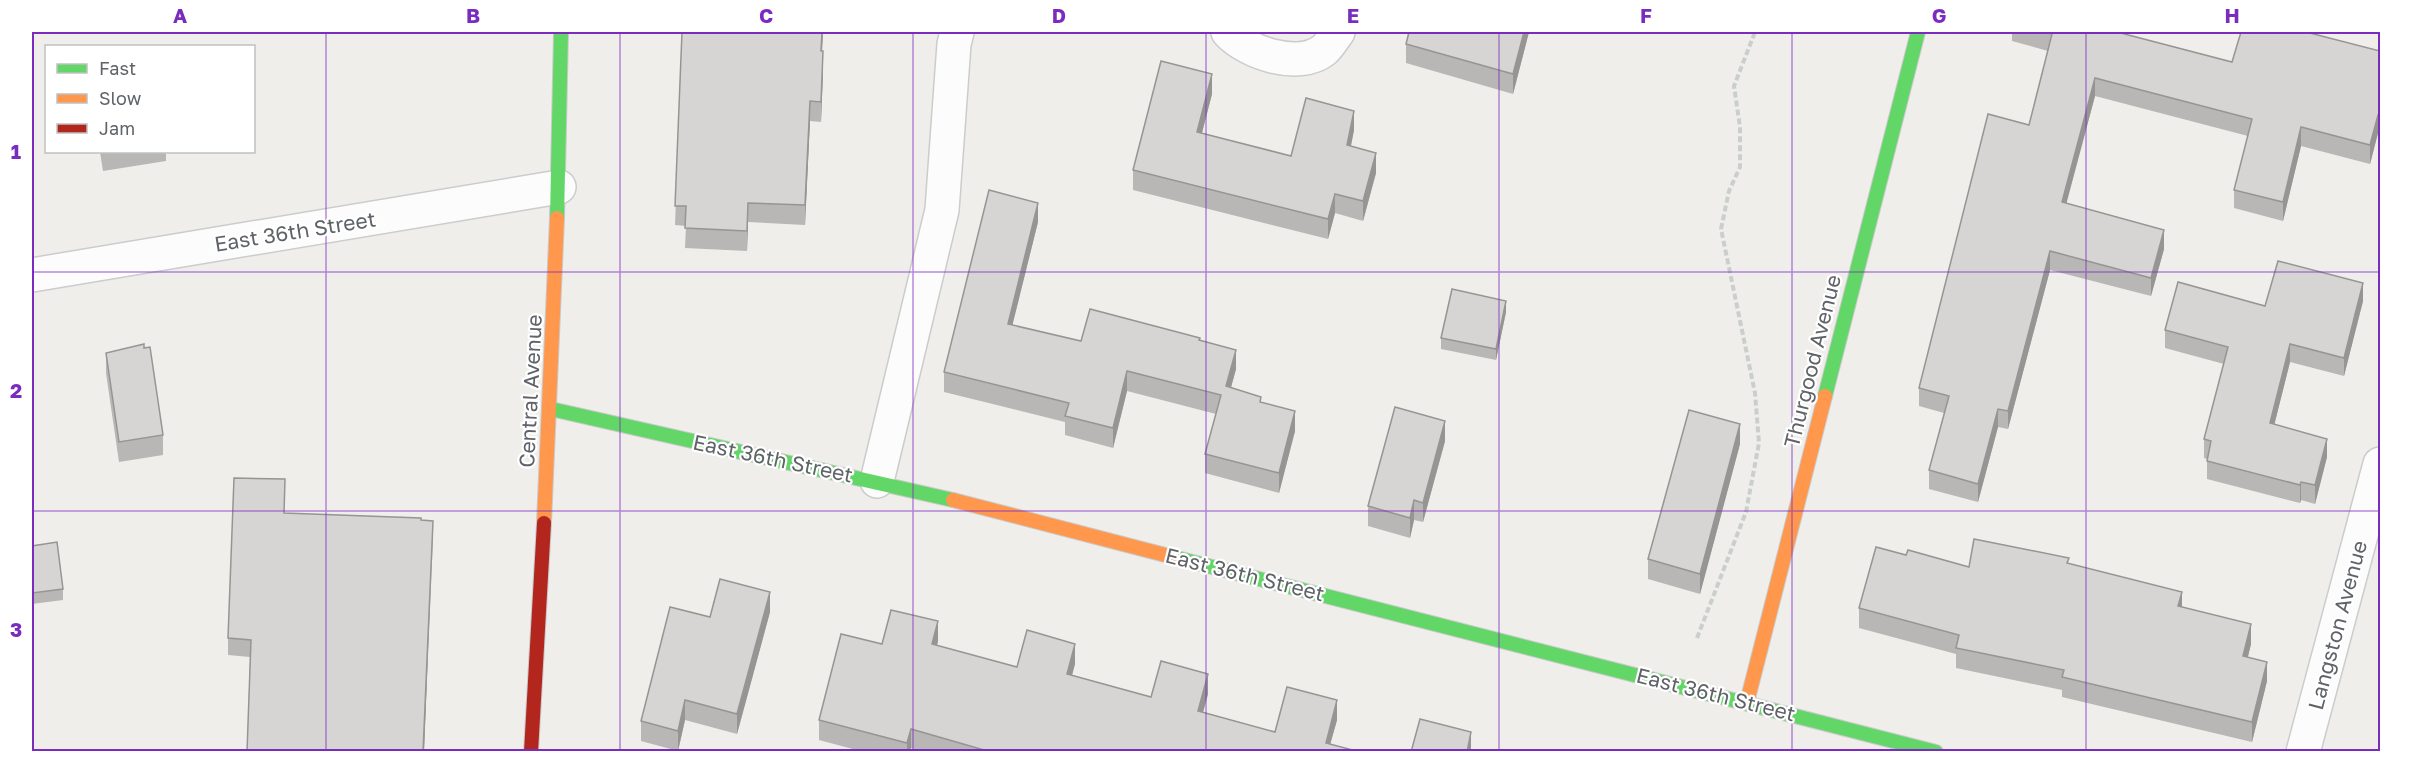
<svg xmlns="http://www.w3.org/2000/svg" width="2412" height="783" viewBox="0 0 2412 783" font-family="'Golos Text',sans-serif">
	<style>
		.lines { fill: none; stroke-linecap: round; stroke-linejoin: round }
		.street-casing { stroke: #cbcccc; stroke-width: 36 }
		.fast-casing { stroke: #cacacb; stroke-width: 16 }
		.slow-casing { stroke: #cacacb; stroke-width: 16 }
		.jam-casing { stroke: #cacacb; stroke-width: 16 }
		.path { stroke: #cacfcc; stroke-width: 4; stroke-dasharray: 6 3; stroke-linecap: butt }
		.street { stroke: #fdfcfc; stroke-width: 33 }
		.fast { stroke: #63d668; stroke-width: 14 }
		.slow { stroke: #ff974d; stroke-width: 14 }
		.jam { stroke: #b3261e; stroke-width: 14 }
		.wall { fill: #b8b7b5 }
		.shaded-wall { fill: #969594 }
		.building { fill: #d6d5d3; stroke: #969594; stroke-width: 1.5 }
		.grid { fill: none; stroke: #7b2cbf; stroke-width: 1.5; stroke-opacity: 0.55 }
		.labels { text-anchor: middle; dominant-baseline: central; stroke-width: 4.5; stroke-linejoin: round; paint-order: stroke }
		.street-label { font-size: 21px; fill: #5f6368; stroke: #fff }
		.neatline { fill: none; stroke: #7b2cbf; stroke-width: 2 }
		.grid-label { font-size: 20px; text-anchor: middle; font-weight: bold; fill: #7b2cbf }
	</style>
	<rect width="100%" height="100%" fill="#efeeea"/>
	<g class="lines">
		<defs>
			<g id="street">
				<path d="M1228 32C1247 53 1299 70 1324 50 1329 46 1334 37 1338 32"/>
				<polyline points="32,275 559,187"/>
				<polyline points="877,481 942,210 954,44 957,32"/>
				<polyline points="2303,752 2380,464"/>
			</g>
			<g id="fast">
				<polyline points="557,218 561,32"/>
				<polyline points="1825,396 1918,32"/>
				<polyline points="551,409 953,500"/>
				<polyline points="1173,557 1936,752"/>
			</g>
			<g id="slow">
				<polyline points="953,500 1173,557"/>
				<polyline points="544,523 557,218"/>
				<polyline points="1747,702 1825,396"/>
			</g>
			<polyline id="jam" points="531,752 544,523"/>
		</defs>
		<use href="#street" class="street-casing"/>
		<use href="#fast" class="fast-casing"/>
		<use href="#slow" class="slow-casing"/>
		<use href="#jam" class="jam-casing"/>
		<polyline class="path" points="1697,638 1746,512 1759,443 1755,393 1721,229 1729,191 1740,167 1740,127 1734,86 1755,32"/>
		<use href="#street" class="street"/>
		<use href="#fast" class="fast"/>
		<use href="#slow" class="slow"/>
		<use href="#jam" class="jam"/>
	</g>
	<g class="wall">
		<polygon points="682,32 823,32 822,51 823,71 821,122 810,121 805,225 748,222 747,251 685,248 686,226 675,225"/>
		<polygon points="1409,32 1529,32 1513,94 1406,63 1406,44"/>
		<polygon points="2012,32 2117,32 2232,62 2380,51 2380,134 2378,133 2370,164 2301,146 2283,221 2234,208 2234,190 2248,136 2095,96 2066,203 2164,249 2151,296 2050,270 2008,429 1998,427 1978,502 1929,489 1929,470 1944,413 1919,406 1919,388 2029,125 2048,51 2012,41"/>
		<polygon points="1212,94 1202,133 1291,156 1354,130 1351,146 1376,173 1363,221 1335,213 1328,239 1133,190 1133,170"/>
		<polygon points="100,152 166,152 166,161 103,171"/>
		<polygon points="1038,222 1012,325 1081,341 1200,340 1236,369 1231,387 1261,402 1295,431 1279,493 1205,473 1205,454 1216,414 1127,391 1113,448 1065,435 1065,422 944,392 944,372"/>
		<polygon points="2363,301 2344,376 2290,362 2274,425 2327,457 2315,504 2301,500 2300,503 2207,479 2207,459 2204,458 2204,439 2224,364 2165,348 2165,330 2265,306"/>
		<polygon points="1506,312 1496,360 1441,349 1441,338"/>
		<polygon points="144,348 163,435 163,455 119,462 106,373 106,353"/>
		<polygon points="1445,441 1423,522 1414,520 1410,538 1368,526 1368,506"/>
		<polygon points="1740,444 1700,594 1648,579 1648,559"/>
		<polygon points="284,513 421,520 433,538 424,752 247,752 250,657 228,655 228,638"/>
		<polygon points="32,546 63,589 63,600 32,604"/>
		<polygon points="1906,555 1969,567 2069,564 2182,607 2251,644 2248,657 2267,681 2252,742 2062,697 2062,690 1956,668 1956,654 1859,628 1859,608"/>
		<polygon points="770,612 737,734 685,720 678,751 641,741 641,721 710,617"/>
		<polygon points="938,641 937,646 1017,667 1075,664 1072,675 1151,697 1208,694 1203,712 1275,732 1337,720 1330,744 1360,752 921,752 911,748 910,752 864,752 819,740 819,720 882,644"/>
	</g>
	<g class="shaded-wall">
		<polygon points="822,32 823,32 821,70 821,51"/>
		<polygon points="1524,32 1529,32 1513,94 1513,74"/>
		<polygon points="823,51 823,71 821,122 821,102"/>
		<polygon points="1212,74 1212,94 1197,152 1197,132"/>
		<polygon points="2095,78 2095,96 2062,220 2062,202"/>
		<polygon points="810,101 810,121 805,225 805,205"/>
		<polygon points="1354,111 1354,130 1347,165 1347,145"/>
		<polygon points="2378,115 2378,133 2370,164 2370,145"/>
		<polygon points="2301,127 2301,146 2283,221 2283,202"/>
		<polygon points="1376,153 1376,173 1363,221 1363,201"/>
		<polygon points="1335,194 1335,213 1328,239 1328,219"/>
		<polygon points="748,203 748,222 747,251 747,231"/>
		<polygon points="1038,203 1038,222 1008,343 1008,324"/>
		<polygon points="2164,230 2164,249 2151,296 2151,278"/>
		<polygon points="2050,251 2050,270 2008,429 2008,411"/>
		<polygon points="2363,283 2363,301 2344,376 2344,358"/>
		<polygon points="1506,301 1506,312 1496,360 1496,349"/>
		<polygon points="2290,344 2290,362 2270,442 2270,423"/>
		<polygon points="1236,350 1236,369 1226,406 1226,386"/>
		<polygon points="1127,371 1127,391 1113,448 1113,428"/>
		<polygon points="1998,409 1998,427 1978,502 1978,484"/>
		<polygon points="1295,411 1295,431 1279,493 1279,473"/>
		<polygon points="1445,421 1445,441 1423,522 1423,503"/>
		<polygon points="1740,424 1740,444 1700,594 1700,574"/>
		<polygon points="2327,439 2327,457 2315,504 2315,485"/>
		<polygon points="2301,482 2301,500 2300,503 2300,485"/>
		<polygon points="1414,500 1414,520 1410,538 1410,518"/>
		<polygon points="433,521 424,752 423,752"/>
		<polygon points="770,592 770,612 737,734 737,714"/>
		<polygon points="2182,592 2182,611 2178,606"/>
		<polygon points="938,621 938,641 932,664 932,644"/>
		<polygon points="2251,624 2251,644 2243,676 2243,656"/>
		<polygon points="1075,644 1075,664 1067,694 1067,674"/>
		<polygon points="2267,662 2267,681 2252,742 2252,722"/>
		<polygon points="1208,674 1208,694 1198,731 1198,711"/>
		<polygon points="685,700 685,720 678,751 678,731"/>
		<polygon points="1337,700 1337,720 1328,752 1326,743"/>
		<polygon points="911,729 911,748 910,752 907,752 907,743"/>
		<polygon points="1471,732 1471,752 1467,752"/>
	</g>
	<g class="building">
		<polygon points="682,32 822,32 821,51 823,51 821,102 810,101 805,205 748,203 747,231 685,228 686,206 675,206"/>
		<polygon points="1409,32 1524,32 1513,74 1406,44"/>
		<polygon points="2045,32 2117,32 2232,62 2241,32 2306,32 2380,51 2380,115 2378,115 2370,145 2301,127 2283,202 2234,190 2252,119 2095,78 2062,202 2164,230 2151,278 2050,251 2008,411 1998,409 1978,484 1929,470 1949,396 1919,388 1988,114 2029,125 2052,34"/>
		<polygon points="1161,61 1212,74 1197,132 1291,156 1306,98 1354,111 1347,145 1376,153 1363,201 1335,194 1328,219 1133,170"/>
		<polygon points="989,190 1038,203 1008,324 1081,341 1090,309 1200,338 1199,340 1236,350 1226,386 1261,397 1260,402 1295,411 1279,473 1205,454 1221,395 1127,371 1113,428 1065,416 1069,403 944,372"/>
		<polygon points="2278,261 2363,283 2344,358 2290,344 2270,423 2327,439 2315,485 2301,482 2300,485 2207,461 2211,441 2204,439 2228,347 2165,330 2178,282 2265,306"/>
		<polygon points="1452,289 1506,301 1496,349 1441,338"/>
		<polygon points="144,344 144,348 150,347 163,435 119,442 106,353"/>
		<polygon points="1395,407 1445,421 1423,503 1414,500 1410,518 1368,506"/>
		<polygon points="1689,410 1740,424 1700,574 1648,559"/>
		<polygon points="234,478 285,479 284,513 421,518 421,520 433,521 423,752 247,752 251,640 228,638"/>
		<polygon points="1974,539 2069,558 2067,563 2182,592 2178,606 2251,624 2243,656 2267,662 2252,722 2062,677 2064,670 1956,648 1959,635 1859,608 1876,547 1906,555 1908,550 1969,567"/>
		<polygon points="57,542 63,589 32,593 32,546"/>
		<polygon points="720,579 770,592 737,714 685,700 678,731 641,721 670,607 710,617"/>
		<polygon points="891,610 938,621 932,644 1017,667 1027,630 1075,644 1067,674 1151,697 1161,661 1208,674 1198,711 1275,732 1287,687 1337,700 1326,743 1360,752 991,752 911,729 907,743 819,720 841,634 882,644"/>
		<polygon points="1420,719 1471,732 1467,752 1411,752"/>
	</g>
	<path class="grid" d="M326 32V752M620 32V752M913 32V752M1206 32V752M1499 32V752M1792 32V752M2086 32V752M32 272H2380M32 511H2380"/>
	<g class="labels">
		<g class="street-label">
			<text transform="translate(295 231) rotate(-9)">East 36th Street</text>
			<text transform="translate(1812 361) rotate(-76)">Thurgood Avenue</text>
			<text transform="translate(530 391) rotate(-87)">Central Avenue</text>
			<text transform="translate(773 458) rotate(12)">East 36th Street</text>
			<text transform="translate(1245 574) rotate(14)">East 36th Street</text>
			<text transform="translate(2337 625) rotate(-75)">Langston Avenue</text>
			<text transform="translate(1716 694) rotate(14)">East 36th Street</text>
		</g>
	</g>
	<rect width="2412" height="783" fill="none" stroke="#ffffff" stroke-width="66"/>
	<rect x="45" y="45" width="210" height="108" fill="#ffffff" stroke="#bfc1c3" stroke-width="1.5"/>
	<rect x="57" y="64" width="30" height="9" fill="#63d668" stroke="#bfc1c3" stroke-width="1.5"/>
	<text x="99" y="75" font-size="18" fill="#5f6368">Fast</text>
	<rect x="57" y="94" width="30" height="9" fill="#ff974d" stroke="#bfc1c3" stroke-width="1.5"/>
	<text x="99" y="105" font-size="18" fill="#5f6368">Slow</text>
	<rect x="57" y="124" width="30" height="9" fill="#b3261e" stroke="#bfc1c3" stroke-width="1.5"/>
	<text x="99" y="135" font-size="18" fill="#5f6368">Jam</text>
	<rect x="33" y="33" width="2346" height="717" class="neatline"/>
	<g class="grid-label">
		<text x="180" y="23">A</text>
		<text x="473" y="23">B</text>
		<text x="766" y="23">C</text>
		<text x="1059" y="23">D</text>
		<text x="1353" y="23">E</text>
		<text x="1646" y="23">F</text>
		<text x="1939" y="23">G</text>
		<text x="2232" y="23">H</text>
		<text x="16" y="159">1</text>
		<text x="16" y="398">2</text>
		<text x="16" y="637">3</text>
	</g>
</svg>
